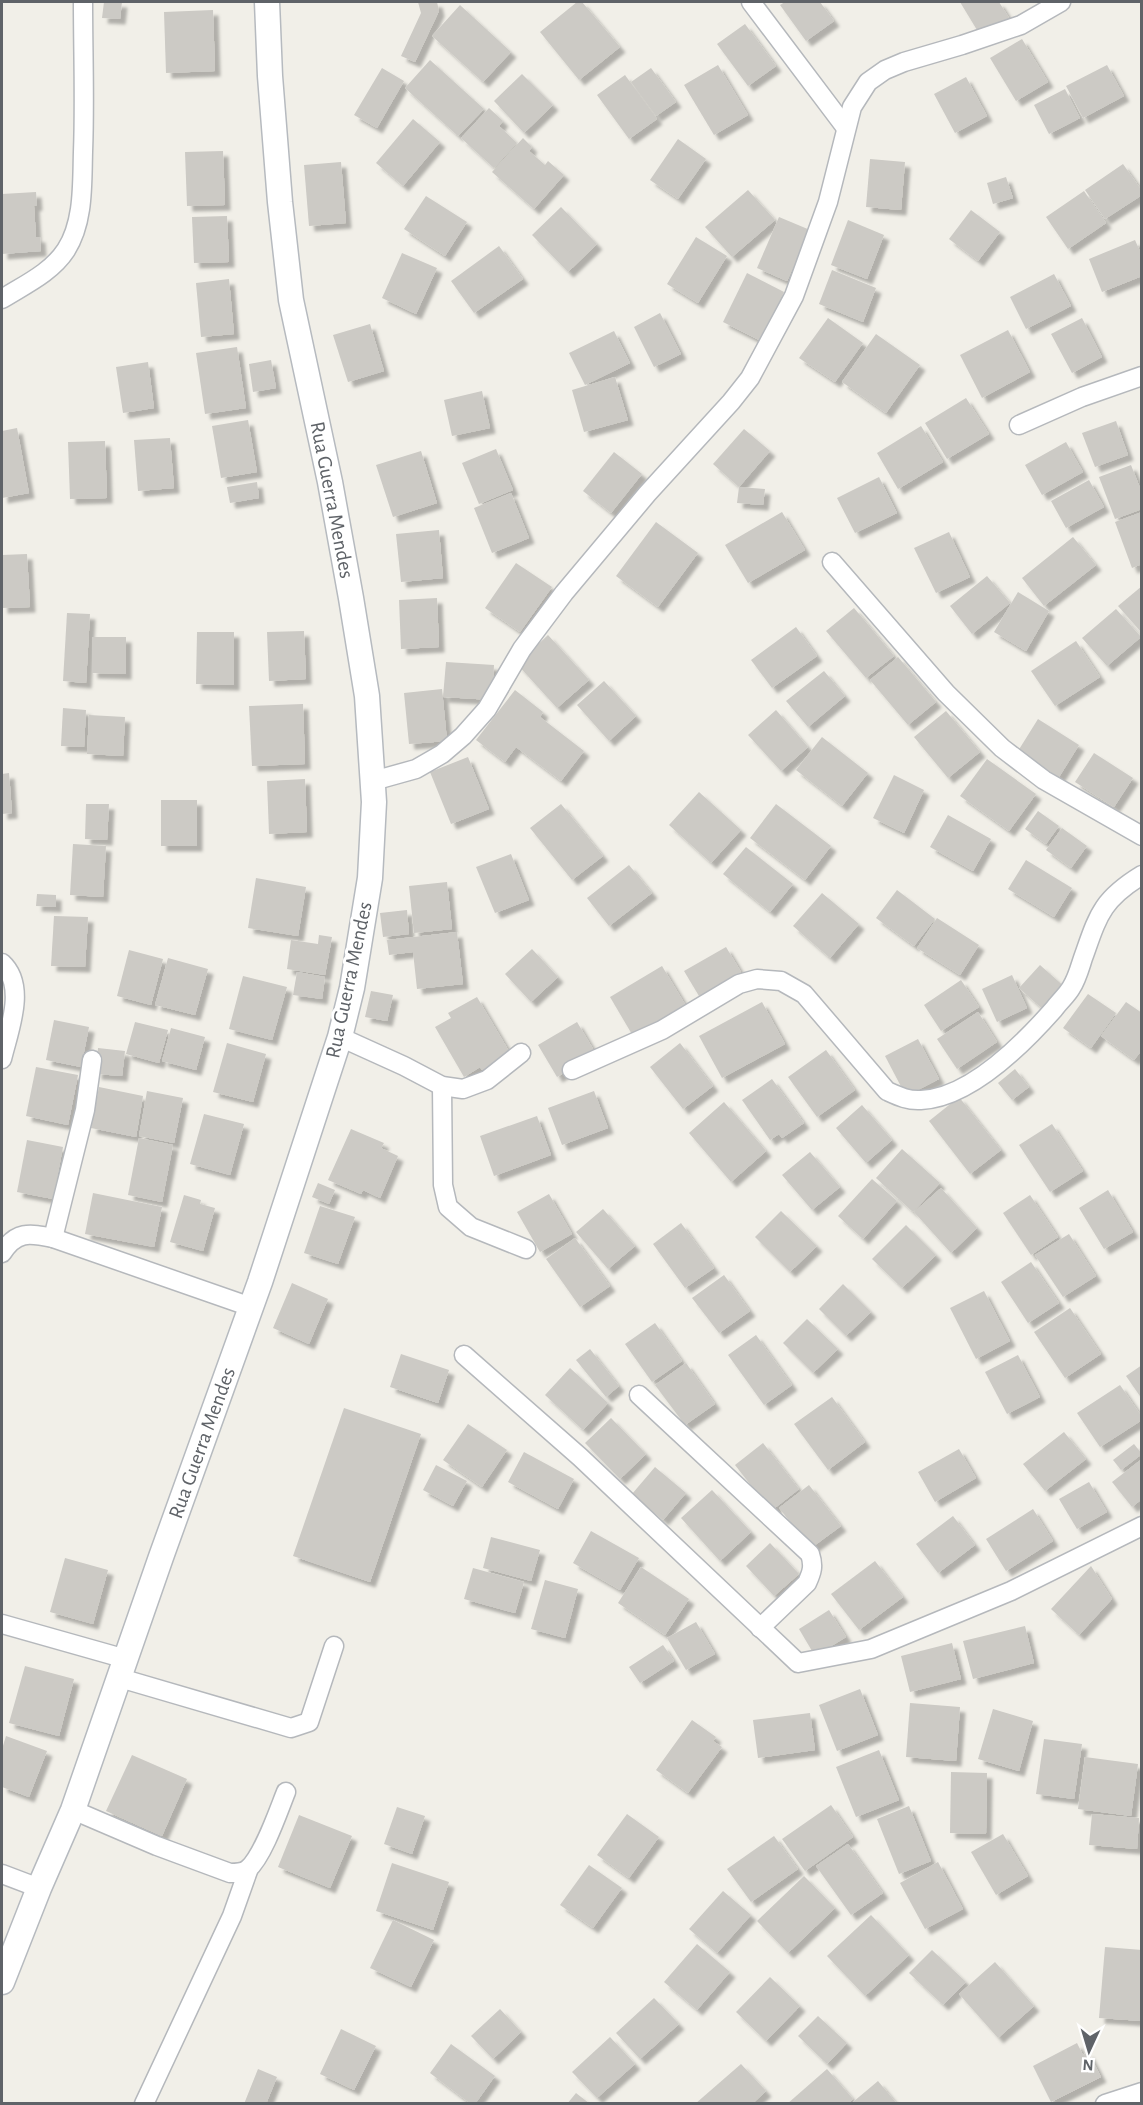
<svg xmlns="http://www.w3.org/2000/svg" width="1143" height="2105" viewBox="0 0 1143 2105" font-family="'Alegreya Sans',sans-serif">
	<style>
		.building { fill: #cccac5; filter: url(#shadow) }
		.lines { fill: none; stroke-linecap: round; stroke-linejoin: round }
		.street-casing { stroke: #b5b8bc; stroke-width: 21 }
		.secondary-casing { stroke: #b6babf; stroke-width: 27 }
		.street { stroke: #fff; stroke-width: 18 }
		.secondary { stroke: #fff; stroke-width: 24 }
		.labels { text-anchor: middle; dominant-baseline: central; stroke-width: 6; stroke-linejoin: round; paint-order: stroke }
		.street-label { font-size: 21px; fill: #5f6368; stroke: #fff }
	</style>
	<defs>
		<filter id="shadow"><feDropShadow dx="5.5" dy="5.5" stdDeviation="1.5" flood-color="#0004"/></filter>
	</defs>
	<rect width="100%" height="100%" fill="#f1efe8"/>
	<g class="building">
		<polygon points="104,2 122,2 120,19 102,18"/>
		<polygon points="418,2 437,2 439,11 415,62 401,56 421,13"/>
		<polygon points="577,2 582,2 620,47 579,80 540,32"/>
		<polygon points="785,2 820,2 834,21 806,41 780,5"/>
		<polygon points="960,2 999,2 1009,18 980,35"/>
		<polygon points="460,5 511,52 483,82 432,36"/>
		<polygon points="213,10 215,71 166,73 164,12"/>
		<polygon points="745,24 776,66 748,86 717,44"/>
		<polygon points="1022,39 1048,82 1016,101 990,58"/>
		<polygon points="430,60 484,109 458,136 405,88"/>
		<polygon points="718,65 748,115 714,135 684,85"/>
		<polygon points="1107,65 1124,96 1083,118 1066,86"/>
		<polygon points="382,68 404,81 377,128 354,115"/>
		<polygon points="651,68 676,102 656,116 631,82"/>
		<polygon points="522,74 553,105 524,133 494,101"/>
		<polygon points="625,75 657,119 629,139 597,95"/>
		<polygon points="966,77 987,116 955,133 934,94"/>
		<polygon points="1065,89 1080,118 1049,134 1034,105"/>
		<polygon points="489,108 503,121 499,126 517,143 494,168 461,138"/>
		<polygon points="413,119 440,142 403,186 376,163"/>
		<polygon points="523,138 532,147 529,151 545,165 548,161 564,175 534,209 492,172"/>
		<polygon points="678,139 706,159 678,199 650,180"/>
		<polygon points="223,151 225,205 187,206 185,152"/>
		<polygon points="870,159 905,162 901,210 866,207"/>
		<polygon points="341,162 346,223 309,226 304,165"/>
		<polygon points="1123,164 1142,191 1142,195 1105,219 1085,190"/>
		<polygon points="1006,177 1013,198 993,204 987,183"/>
		<polygon points="748,190 775,220 732,257 705,227"/>
		<polygon points="1084,191 1106,223 1068,249 1046,217"/>
		<polygon points="36,192 37,205 34,206 36,237 40,237 41,251 2,254 2,194"/>
		<polygon points="426,196 467,222 445,256 404,229"/>
		<polygon points="561,207 597,244 568,272 532,235"/>
		<polygon points="971,210 1000,232 978,261 949,239"/>
		<polygon points="227,216 229,262 194,263 192,217"/>
		<polygon points="779,217 810,230 787,281 757,268"/>
		<polygon points="848,220 884,235 867,279 831,265"/>
		<polygon points="696,237 727,256 698,303 667,284"/>
		<polygon points="1135,240 1142,256 1142,276 1102,292 1089,259"/>
		<polygon points="499,246 523,279 474,313 451,281"/>
		<polygon points="402,253 437,268 416,314 382,298"/>
		<polygon points="832,270 876,288 863,322 819,304"/>
		<polygon points="747,273 784,292 759,340 723,322"/>
		<polygon points="1054,274 1071,306 1026,329 1010,297"/>
		<polygon points="229,279 234,334 201,337 196,283"/>
		<polygon points="660,313 681,354 654,367 634,327"/>
		<polygon points="828,318 863,343 835,382 799,358"/>
		<polygon points="1082,318 1102,357 1072,373 1051,334"/>
		<polygon points="370,324 384,371 348,382 333,335"/>
		<polygon points="1008,330 1030,372 982,398 960,355"/>
		<polygon points="614,331 630,363 585,385 569,353"/>
		<polygon points="876,334 920,365 886,413 842,382"/>
		<polygon points="237,347 246,408 205,414 196,353"/>
		<polygon points="271,360 276,388 253,392 249,364"/>
		<polygon points="148,362 154,408 123,413 116,367"/>
		<polygon points="615,377 628,420 584,432 572,390"/>
		<polygon points="482,391 490,428 452,436 444,400"/>
		<polygon points="966,398 989,434 947,459 925,423"/>
		<polygon points="248,420 257,472 221,478 212,426"/>
		<polygon points="1116,421 1128,455 1095,467 1082,433"/>
		<polygon points="921,426 943,462 898,489 877,453"/>
		<polygon points="17,428 29,493 2,498 2,431"/>
		<polygon points="744,429 770,451 739,487 713,464"/>
		<polygon points="170,438 174,488 138,491 134,440"/>
		<polygon points="105,441 107,498 70,499 68,442"/>
		<polygon points="1066,442 1083,472 1042,495 1025,465"/>
		<polygon points="496,449 513,490 479,504 462,463"/>
		<polygon points="421,451 437,503 393,517 376,465"/>
		<polygon points="614,452 642,474 611,513 583,491"/>
		<polygon points="1131,465 1142,493 1142,509 1115,519 1099,477"/>
		<polygon points="879,477 897,513 855,533 837,498"/>
		<polygon points="1089,480 1104,507 1066,528 1051,501"/>
		<polygon points="257,482 259,498 230,503 227,487"/>
		<polygon points="739,487 765,489 763,505 737,503"/>
		<polygon points="511,493 529,538 492,553 474,508"/>
		<polygon points="782,512 805,550 748,583 725,545"/>
		<polygon points="1142,512 1142,564 1132,568 1115,522"/>
		<polygon points="656,522 698,553 658,607 616,576"/>
		<polygon points="439,530 443,578 401,582 396,534"/>
		<polygon points="949,532 970,577 936,593 914,548"/>
		<polygon points="1073,537 1096,565 1044,606 1022,578"/>
		<polygon points="27,554 30,607 2,608 2,555"/>
		<polygon points="516,563 552,587 520,632 485,608"/>
		<polygon points="987,576 1010,603 972,634 950,606"/>
		<polygon points="1142,586 1142,633 1118,606"/>
		<polygon points="1018,592 1049,611 1026,651 994,632"/>
		<polygon points="437,598 439,647 401,649 399,600"/>
		<polygon points="854,608 894,656 866,678 826,631"/>
		<polygon points="1116,609 1141,637 1107,666 1082,638"/>
		<polygon points="67,613 90,614 86,683 63,681"/>
		<polygon points="796,627 817,656 772,688 751,660"/>
		<polygon points="304,631 306,679 269,681 267,632"/>
		<polygon points="197,632 234,632 234,685 196,684"/>
		<polygon points="548,635 589,680 557,708 517,664"/>
		<polygon points="92,637 126,637 126,674 92,673"/>
		<polygon points="1076,641 1100,677 1055,706 1031,671"/>
		<polygon points="898,657 936,702 908,725 870,680"/>
		<polygon points="446,662 494,665 492,700 443,697"/>
		<polygon points="824,671 845,696 808,727 786,701"/>
		<polygon points="604,681 636,716 609,741 577,705"/>
		<polygon points="442,689 447,741 409,744 404,693"/>
		<polygon points="515,690 543,712 540,717 584,751 561,781 516,747 505,762 476,740"/>
		<polygon points="303,704 305,764 252,766 249,706"/>
		<polygon points="63,708 86,710 84,747 61,746"/>
		<polygon points="776,710 808,747 781,771 748,735"/>
		<polygon points="946,711 980,752 948,778 914,737"/>
		<polygon points="89,715 125,717 123,756 87,754"/>
		<polygon points="1038,719 1079,745 1059,777 1018,751"/>
		<polygon points="822,737 868,773 842,806 796,770"/>
		<polygon points="1094,753 1133,778 1114,807 1075,782"/>
		<polygon points="468,757 489,809 451,824 430,772"/>
		<polygon points="987,759 1036,794 1009,831 960,796"/>
		<polygon points="9,773 12,813 2,814 2,774"/>
		<polygon points="894,775 924,790 904,833 873,818"/>
		<polygon points="305,779 307,832 269,834 267,781"/>
		<polygon points="699,792 741,830 711,863 669,825"/>
		<rect x="161" y="800" width="36" height="46"/>
		<polygon points="86,804 109,804 107,840 85,839"/>
		<polygon points="561,804 603,856 572,880 530,828"/>
		<polygon points="776,804 831,846 805,880 750,838"/>
		<polygon points="1038,811 1059,826 1046,844 1025,829"/>
		<polygon points="948,815 991,839 973,871 930,847"/>
		<polygon points="1062,828 1087,846 1071,868 1046,850"/>
		<polygon points="73,844 106,846 103,897 70,895"/>
		<polygon points="746,847 793,884 770,912 723,874"/>
		<polygon points="511,854 529,900 495,913 476,867"/>
		<polygon points="1026,860 1072,888 1054,917 1008,889"/>
		<polygon points="629,865 652,893 609,926 587,898"/>
		<polygon points="256,878 306,887 298,936 248,928"/>
		<polygon points="447,882 452,929 414,933 409,886"/>
		<polygon points="897,890 935,919 914,946 876,918"/>
		<polygon points="822,893 859,924 830,958 793,926"/>
		<polygon points="37,894 56,895 56,907 36,906"/>
		<polygon points="407,910 409,934 383,937 380,913"/>
		<polygon points="54,916 88,917 85,967 51,966"/>
		<polygon points="937,918 979,945 960,975 917,948"/>
		<polygon points="457,932 463,984 417,989 413,952 389,955 387,940"/>
		<polygon points="319,935 332,937 325,975 287,969 291,940 318,944"/>
		<polygon points="726,947 741,972 699,996 684,971"/>
		<polygon points="532,949 558,977 531,1002 505,974"/>
		<polygon points="129,950 163,959 151,1005 117,996"/>
		<polygon points="168,958 208,969 195,1015 155,1005"/>
		<polygon points="1040,965 1067,989 1046,1012 1019,988"/>
		<polygon points="662,966 686,1006 633,1036 610,997"/>
		<polygon points="297,972 325,977 322,999 293,995"/>
		<polygon points="1012,975 1027,1008 997,1022 982,989"/>
		<polygon points="243,976 287,987 272,1040 229,1029"/>
		<polygon points="961,980 979,1007 941,1031 924,1005"/>
		<polygon points="371,991 393,995 387,1021 365,1017"/>
		<polygon points="1088,994 1116,1013 1091,1048 1063,1028"/>
		<polygon points="477,997 510,1053 482,1070 480,1067 464,1077 435,1027 451,1018 448,1013"/>
		<polygon points="762,1002 785,1044 722,1078 699,1036"/>
		<polygon points="1126,1002 1142,1013 1142,1050 1134,1060 1101,1036"/>
		<polygon points="978,1012 997,1042 957,1069 937,1039"/>
		<polygon points="54,1020 89,1027 81,1067 46,1060"/>
		<polygon points="135,1022 168,1030 159,1063 126,1054"/>
		<polygon points="577,1022 596,1054 557,1077 538,1045"/>
		<polygon points="171,1028 205,1037 196,1070 162,1061"/>
		<polygon points="918,1039 939,1079 906,1096 885,1056"/>
		<polygon points="227,1043 266,1054 253,1102 213,1092"/>
		<polygon points="680,1043 713,1086 683,1109 650,1067"/>
		<polygon points="98,1048 125,1051 122,1076 96,1074"/>
		<polygon points="826,1050 855,1090 817,1117 788,1077"/>
		<polygon points="36,1067 78,1075 68,1125 26,1116"/>
		<polygon points="1015,1069 1029,1087 1012,1100 998,1083"/>
		<polygon points="772,1079 804,1123 782,1138 779,1134 770,1140 742,1100"/>
		<polygon points="99,1087 143,1096 136,1137 91,1128"/>
		<polygon points="147,1091 183,1098 174,1143 139,1136"/>
		<polygon points="594,1091 608,1128 562,1145 548,1108"/>
		<polygon points="959,1097 1001,1150 970,1174 929,1121"/>
		<polygon points="724,1102 766,1151 731,1182 689,1133"/>
		<polygon points="862,1105 892,1140 866,1163 836,1128"/>
		<polygon points="204,1114 244,1124 230,1175 190,1164"/>
		<polygon points="537,1116 551,1155 494,1176 480,1136"/>
		<polygon points="1052,1124 1083,1171 1050,1192 1019,1145"/>
		<polygon points="351,1129 384,1143 381,1148 398,1156 380,1198 363,1190 361,1194 328,1180"/>
		<polygon points="139,1138 173,1145 162,1202 128,1195"/>
		<polygon points="27,1140 63,1147 53,1199 17,1192"/>
		<polygon points="902,1149 940,1183 913,1212 876,1178"/>
		<polygon points="810,1152 840,1187 812,1210 782,1175"/>
		<polygon points="872,1179 897,1201 863,1239 838,1216"/>
		<polygon points="318,1183 335,1190 329,1204 312,1197"/>
		<polygon points="941,1188 977,1228 951,1253 914,1212"/>
		<polygon points="1108,1190 1133,1232 1104,1249 1079,1208"/>
		<polygon points="93,1193 162,1207 154,1247 85,1234"/>
		<polygon points="549,1194 572,1234 540,1252 517,1212"/>
		<polygon points="184,1195 201,1200 200,1204 215,1208 203,1251 170,1242"/>
		<polygon points="1030,1195 1058,1237 1031,1255 1003,1213"/>
		<polygon points="320,1206 355,1217 338,1264 304,1253"/>
		<polygon points="603,1209 635,1246 608,1269 576,1232"/>
		<polygon points="781,1211 817,1246 790,1272 755,1237"/>
		<polygon points="681,1223 714,1268 685,1288 653,1244"/>
		<polygon points="906,1225 936,1255 902,1288 872,1259"/>
		<polygon points="1069,1234 1096,1276 1063,1297 1035,1255"/>
		<polygon points="575,1238 610,1286 580,1307 546,1259"/>
		<polygon points="1031,1262 1059,1303 1028,1323 1001,1282"/>
		<polygon points="724,1275 750,1311 719,1333 692,1298"/>
		<polygon points="292,1283 328,1299 309,1344 273,1328"/>
		<polygon points="843,1284 871,1312 846,1336 819,1309"/>
		<polygon points="984,1291 1010,1341 976,1359 950,1308"/>
		<polygon points="1070,1308 1101,1354 1065,1378 1034,1332"/>
		<polygon points="807,1319 838,1349 813,1373 783,1343"/>
		<polygon points="655,1323 682,1361 652,1382 625,1344"/>
		<polygon points="756,1335 792,1385 764,1405 728,1355"/>
		<polygon points="590,1349 619,1386 606,1397 576,1360"/>
		<polygon points="401,1354 449,1370 438,1403 390,1387"/>
		<polygon points="1018,1355 1040,1397 1007,1414 985,1372"/>
		<polygon points="686,1363 715,1404 685,1425 655,1385"/>
		<polygon points="1142,1365 1142,1399 1126,1376"/>
		<polygon points="570,1368 608,1403 583,1430 545,1395"/>
		<polygon points="1120,1385 1142,1417 1142,1420 1100,1447 1077,1413"/>
		<polygon points="832,1397 865,1442 828,1470 794,1424"/>
		<polygon points="344,1408 421,1434 370,1582 293,1556"/>
		<polygon points="611,1418 646,1454 620,1479 585,1443"/>
		<polygon points="468,1424 507,1450 482,1487 443,1460"/>
		<polygon points="1064,1432 1086,1459 1045,1491 1023,1464"/>
		<polygon points="763,1443 799,1489 771,1511 735,1465"/>
		<polygon points="1134,1444 1142,1454 1121,1470 1113,1460"/>
		<polygon points="959,1449 976,1478 935,1502 918,1472"/>
		<polygon points="524,1452 574,1479 558,1509 508,1482"/>
		<polygon points="1142,1459 1142,1499 1132,1507 1112,1482"/>
		<polygon points="436,1465 467,1481 453,1506 423,1490"/>
		<polygon points="655,1467 686,1493 663,1520 632,1494"/>
		<polygon points="1089,1482 1107,1512 1077,1529 1059,1499"/>
		<polygon points="809,1485 841,1526 811,1548 779,1508"/>
		<polygon points="712,1490 751,1532 720,1561 681,1518"/>
		<polygon points="1033,1509 1053,1541 1006,1571 986,1539"/>
		<polygon points="953,1516 975,1545 938,1573 916,1544"/>
		<polygon points="591,1531 639,1558 620,1590 573,1563"/>
		<polygon points="491,1537 540,1550 531,1581 483,1568"/>
		<polygon points="770,1543 799,1574 774,1596 746,1566"/>
		<polygon points="65,1558 108,1570 93,1624 50,1612"/>
		<polygon points="875,1561 903,1597 859,1630 831,1594"/>
		<polygon points="1091,1566 1112,1599 1079,1635 1051,1609"/>
		<polygon points="641,1567 689,1599 665,1635 618,1603"/>
		<polygon points="473,1568 524,1582 515,1613 464,1599"/>
		<polygon points="545,1580 578,1589 565,1638 531,1629"/>
		<polygon points="829,1610 846,1637 815,1656 799,1629"/>
		<polygon points="696,1622 715,1654 686,1670 667,1638"/>
		<polygon points="1025,1626 1034,1663 973,1679 963,1641"/>
		<polygon points="952,1643 961,1679 910,1692 901,1656"/>
		<polygon points="663,1645 674,1661 640,1683 629,1667"/>
		<polygon points="25,1666 74,1679 59,1736 9,1723"/>
		<polygon points="860,1689 878,1735 837,1751 819,1705"/>
		<polygon points="910,1703 960,1707 956,1761 906,1757"/>
		<polygon points="993,1709 1033,1721 1019,1771 978,1759"/>
		<polygon points="810,1713 815,1750 758,1758 753,1720"/>
		<polygon points="692,1720 716,1737 713,1741 722,1747 688,1793 656,1770"/>
		<polygon points="6,1736 47,1751 29,1797 2,1787 2,1749"/>
		<polygon points="1044,1739 1082,1744 1074,1799 1036,1794"/>
		<polygon points="879,1750 899,1800 856,1817 836,1767"/>
		<polygon points="132,1755 187,1779 162,1836 106,1811"/>
		<polygon points="1085,1757 1138,1764 1131,1816 1078,1809"/>
		<polygon points="951,1772 987,1773 986,1834 950,1833"/>
		<polygon points="831,1805 853,1837 805,1871 782,1839"/>
		<polygon points="909,1806 931,1861 899,1874 877,1819"/>
		<polygon points="397,1807 425,1816 412,1854 384,1844"/>
		<polygon points="627,1814 659,1837 629,1878 597,1855"/>
		<polygon points="1092,1814 1139,1818 1137,1849 1089,1845"/>
		<polygon points="299,1815 352,1836 330,1888 278,1867"/>
		<polygon points="1003,1834 1028,1876 996,1895 971,1852"/>
		<polygon points="774,1836 798,1869 751,1902 727,1869"/>
		<polygon points="848,1844 883,1893 851,1915 816,1866"/>
		<polygon points="938,1862 963,1909 925,1929 900,1883"/>
		<polygon points="392,1863 449,1882 433,1930 376,1911"/>
		<polygon points="589,1865 622,1888 593,1928 560,1905"/>
		<polygon points="804,1876 835,1908 788,1953 757,1921"/>
		<polygon points="723,1891 751,1915 717,1953 689,1929"/>
		<polygon points="871,1915 909,1955 865,1996 827,1956"/>
		<polygon points="393,1920 434,1940 411,1987 370,1968"/>
		<polygon points="697,1944 730,1972 697,2010 664,1982"/>
		<polygon points="1105,1947 1142,1950 1142,2021 1099,2018"/>
		<polygon points="932,1950 966,1982 943,2005 909,1973"/>
		<polygon points="995,1962 1034,2006 998,2038 959,1994"/>
		<polygon points="770,1977 800,2006 766,2041 736,2012"/>
		<polygon points="654,1998 679,2024 640,2059 616,2033"/>
		<polygon points="500,2009 521,2032 493,2059 471,2036"/>
		<polygon points="818,2016 847,2043 827,2064 798,2036"/>
		<polygon points="341,2029 376,2046 354,2090 320,2074"/>
		<polygon points="610,2037 635,2064 597,2098 572,2072"/>
		<polygon points="1077,2043 1083,2055 1088,2052 1101,2077 1051,2102 1033,2066"/>
		<polygon points="451,2044 495,2076 475,2104 471,2104 430,2073"/>
		<polygon points="741,2064 766,2091 752,2104 695,2104"/>
		<polygon points="258,2069 277,2077 266,2104 244,2104"/>
		<polygon points="827,2069 853,2099 848,2104 787,2104"/>
		<polygon points="878,2081 897,2104 854,2104 853,2102"/>
		<polygon points="576,2093 590,2104 567,2104"/>
	</g>
	<g class="lines">
		<defs>
			<g id="street">
				<polyline points="751,2 846,128"/>
				<path d="M2 299C24 285 51 273 66 250 84 222 82 184 83 152 85 102 83 52 83 2"/>
				<polyline points="1019,425 1082,397 1142,376"/>
				<polyline points="832,562 946,693 1002,748 1044,780 1142,836"/>
				<polyline points="373,781 416,769 442,754 463,736 487,709 522,649 564,593 647,494 731,402 750,378 794,296 828,202 852,107 868,82 885,70 904,62 962,45 1021,25 1061,2"/>
				<path d="M2 963C27 986 9 1030 2 1059"/>
				<polyline points="340,1037 404,1066 442,1086 463,1089 487,1080 521,1053"/>
				<path d="M572 1070 662 1030 739 984 757 979 781 981 804 994 887 1091C898 1096 908 1101 921 1100 970 1098 1024 1043 1054 1009 1059 1002 1067 995 1071 988 1077 979 1080 967 1083 958 1098 916 1101 900 1142 875"/>
				<polyline points="442,1086 443,1185 448,1207 471,1227 526,1249"/>
				<polyline points="53,1238 85,1110 92,1060"/>
				<path d="M2 1253C16 1231 29 1233 53 1238L251 1307"/>
				<polyline points="464,1355 580,1457 798,1663 871,1649 1011,1591 1142,1526"/>
				<path d="M639 1395 810 1554C814 1566 812 1572 807 1583L760 1628"/>
				<polyline points="2,1624 126,1659"/>
				<polyline points="120,1678 291,1728 309,1722 334,1646"/>
				<path d="M73 1810 157 1846 230 1873C236 1873 243 1873 248 1869 263 1856 278 1812 286 1792"/>
				<polyline points="2,1874 39,1888"/>
				<polyline points="144,2104 232,1916 249,1868"/>
				<polyline points="1105,2104 1142,2092"/>
			</g>
			<polyline id="secondary" points="2,1982 39,1888 73,1810 161,1557 260,1282 340,1037 352,988 370,878 374,802 367,696 351,598 330,482 291,300 280,202 270,76 267,2"/>
		</defs>
		<use href="#street" class="street-casing"/>
		<use href="#secondary" class="secondary-casing"/>
		<use href="#street" class="street"/>
		<use href="#secondary" class="secondary"/>
	</g>
	<g class="labels">
		<g class="street-label">
			<text transform="translate(332 500) rotate(79)">Rua Guerra Mendes</text>
			<text transform="translate(349 980) rotate(-78)">Rua Guerra Mendes</text>
			<text transform="translate(202 1443) rotate(-70)">Rua Guerra Mendes</text>
		</g>
	</g>
	<rect width="1143" height="2105" fill="none" stroke="#5f6368" stroke-width="6"/>
	<g transform="translate(1089 2051) rotate(184)" stroke="#ffffff" stroke-width="4.5" paint-order="stroke">
	<path d="M0-4.5L10 22L0 15L-10 22Z" fill="#5f6368"/>
	<text y="-9" font-size="16" font-weight="bold" text-anchor="middle" fill="#5f6368">N</text>
	</g>
</svg>
